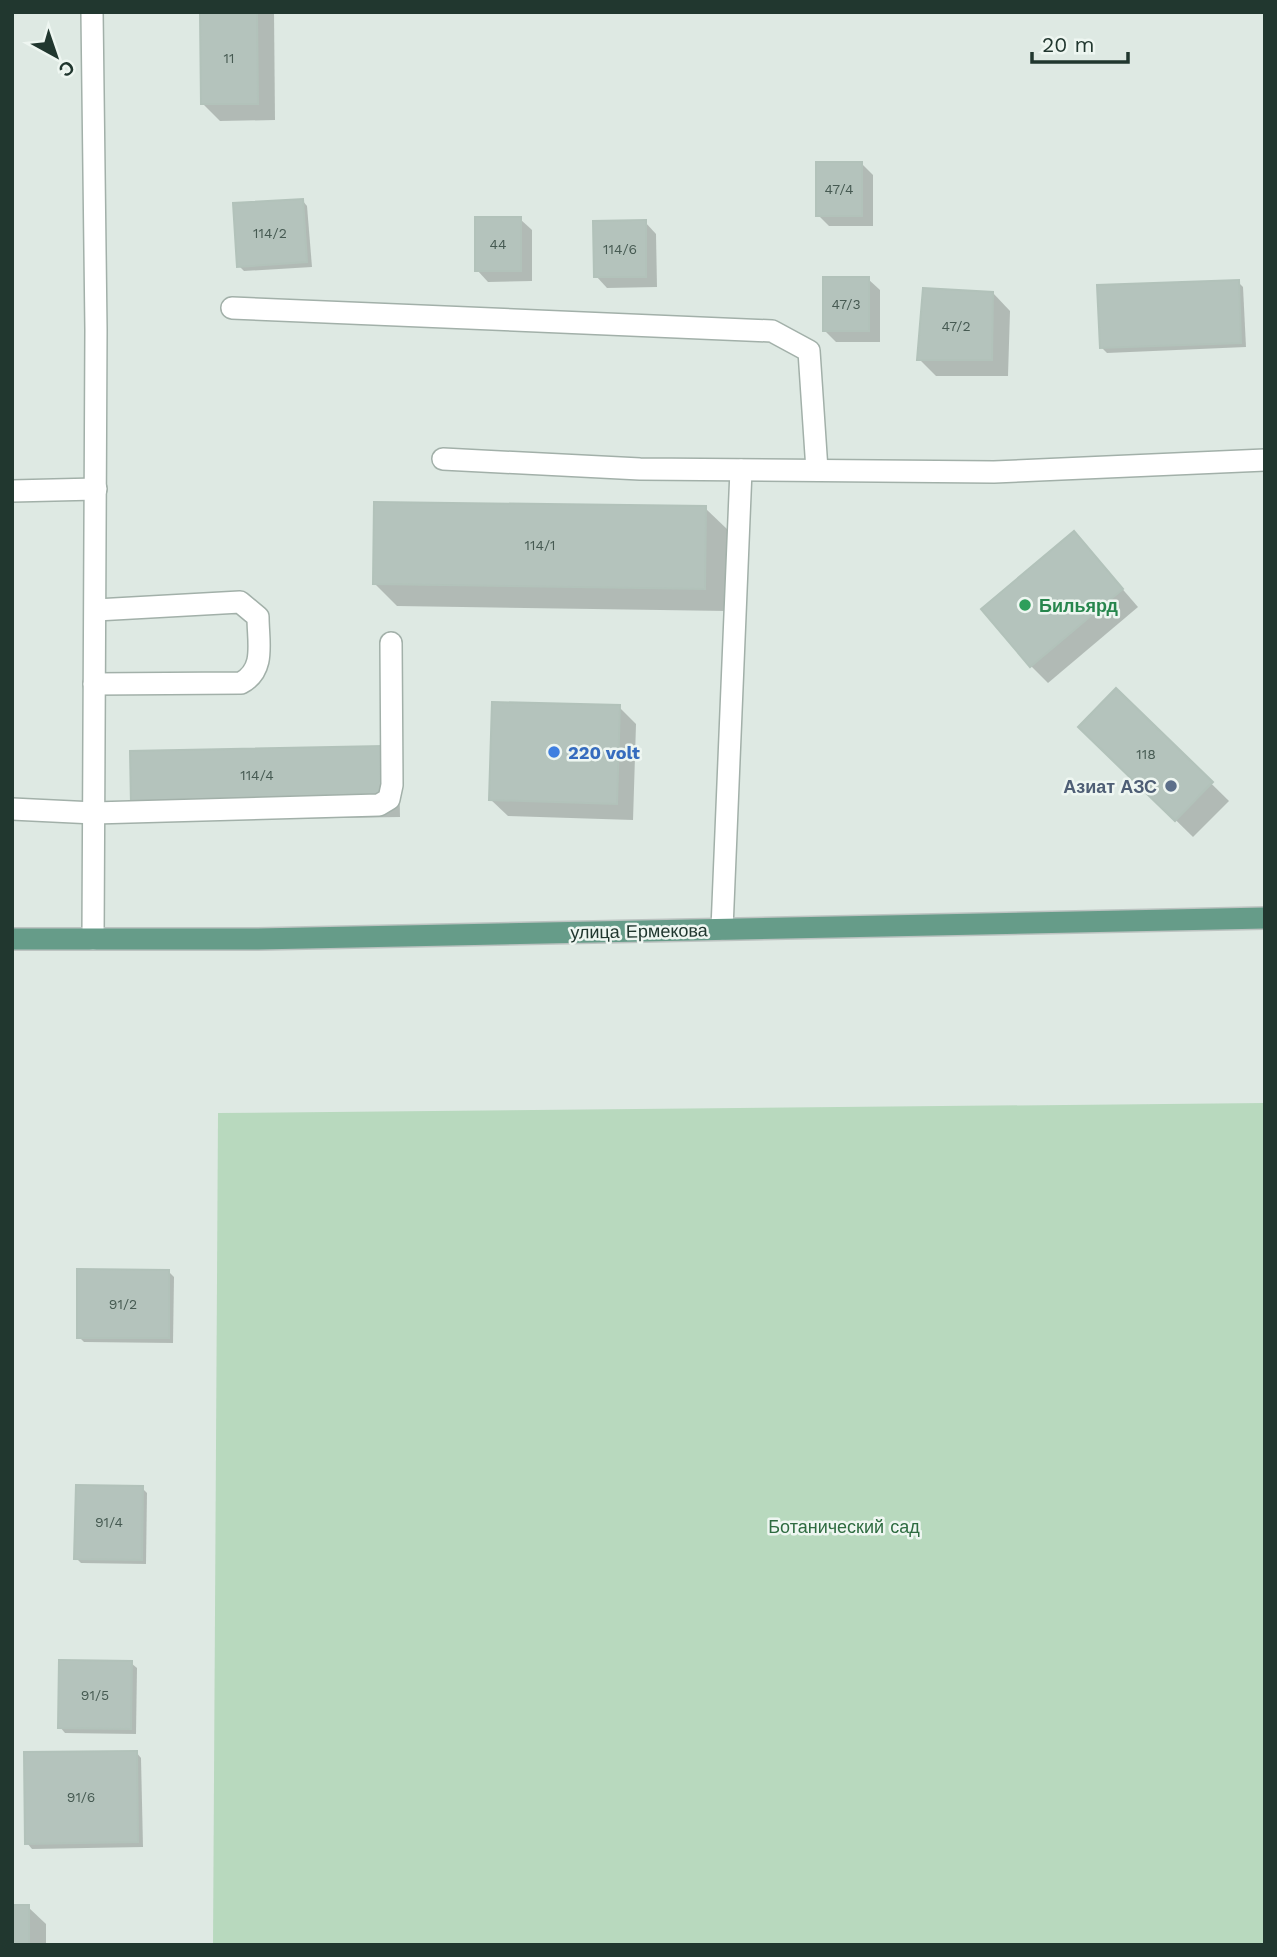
<svg xmlns="http://www.w3.org/2000/svg" width="1277" height="1957" viewBox="0 0 1277 1957" font-family="'Work Sans',sans-serif">
	<style>
		.green { fill: #b8d9be }
		.shadow { fill: #0003 }
		.building { fill: #b4c3bc; stroke: #b2c2ba; stroke-width: 2 }
		.lines { fill: none; stroke-linecap: round; stroke-linejoin: round }
		.minor-casing { stroke: #a2b0a9; stroke-width: 24 }
		.major-casing { stroke: #bcc3c1; stroke-width: 24 }
		.minor { stroke: #fff; stroke-width: 21 }
		.major { stroke: #669c89; stroke-width: 21 }
		.leisure-dot { fill: #2e9e5b; stroke: #eef6f1; stroke-width: 2.5 }
		.shop-dot { fill: #3f7fe0; stroke: #eef6f1; stroke-width: 2.5 }
		.service-dot { fill: #5c6f8a; stroke: #eef6f1; stroke-width: 2.5 }
		.labels { text-anchor: middle; dominant-baseline: central; stroke-width: 5; stroke-linejoin: round; paint-order: stroke }
		.number-label { font-size: 14px; fill: #465a52 }
		.leisure-label { font-size: 18px; font-weight: bold; fill: #27864d; stroke: #eef6f1; text-anchor: start }
		.shop-label { font-size: 18px; font-weight: bold; fill: #366cbe; stroke: #eef6f1; text-anchor: start }
		.service-label { font-size: 18px; font-weight: bold; fill: #4e5e75; stroke: #eef6f1; text-anchor: end }
		.street-label { font-size: 18px; fill: #21372f; stroke: #eef6f1 }
		.park-label { font-size: 18px; fill: #2e6b40; stroke: #eef6f1 }
	</style>
	<rect width="100%" height="100%" fill="#dee9e3"/>
	<polygon class="green" points="1265,1103 1265,1945 213,1945 218,1113"/>
	<g class="shadow">
		<polygon points="202,12 274,12 275,120 220,121 203,104"/>
		<polygon points="862,164 873,175 873,226 829,226 818,215"/>
		<polygon points="302,200 307,206 312,267 244,271 239,266"/>
		<polygon points="520,219 532,230 532,281 488,282 477,270"/>
		<polygon points="645,222 656,234 657,287 607,288 596,276"/>
		<polygon points="868,279 880,290 880,342 836,342 825,331"/>
		<polygon points="1238,282 1243,287 1246,347 1107,353 1102,348"/>
		<polygon points="993,293 1010,311 1008,376 936,376 919,359"/>
		<polygon points="705,508 728,530 727,611 397,606 375,584"/>
		<polygon points="1074,533 1138,607 1048,683 1031,666"/>
		<polygon points="1116,690 1229,801 1193,837 1081,727"/>
		<polygon points="619,707 636,724 633,820 508,816 490,799"/>
		<polygon points="399,765 400,817 150,821"/>
		<polygon points="169,1272 174,1277 173,1343 84,1342 79,1337"/>
		<polygon points="142,1488 147,1493 146,1564 81,1563 76,1558"/>
		<polygon points="131,1663 137,1668 136,1734 65,1733 60,1727"/>
		<polygon points="136,1752 141,1758 143,1847 32,1849 27,1843"/>
		<polygon points="28,1907 46,1924 46,1945 12,1945"/>
	</g>
	<g class="building">
		<polygon points="200,12 257,12 258,104 201,104"/>
		<rect x="816" y="162" width="46" height="54"/>
		<polygon points="303,199 307,262 237,267 233,203"/>
		<rect x="475" y="217" width="46" height="54"/>
		<polygon points="646,220 646,277 594,277 593,221"/>
		<rect x="823" y="277" width="46" height="54"/>
		<polygon points="1239,280 1241,343 1100,348 1097,285"/>
		<polygon points="923,288 993,292 992,360 917,360"/>
		<polygon points="374,502 706,506 705,589 373,584"/>
		<polygon points="1074,531 1123,589 1030,667 981,609"/>
		<polygon points="1116,688 1213,782 1175,821 1078,727"/>
		<polygon points="492,702 620,705 617,804 489,800"/>
		<polygon points="383,746 383,800 131,805 130,751"/>
		<polygon points="77,1269 169,1270 169,1338 77,1338"/>
		<polygon points="76,1485 143,1486 142,1560 74,1559"/>
		<polygon points="59,1660 132,1661 131,1729 58,1728"/>
		<polygon points="137,1751 138,1842 25,1844 24,1752"/>
		<rect x="12" y="1905" width="17" height="40"/>
	</g>
	<g class="lines">
		<defs>
			<g id="minor">
				<polyline points="92,12 96,330 93,939"/>
				<polyline points="232,308 772,331 809,351 817,470"/>
				<polyline points="443,459 640,469 994,472 1265,460"/>
				<polyline points="12,491 96,489"/>
				<path d="M94 684 241 683C266 670 258 642 258 617L240 602 96 610"/>
				<polyline points="12,809 94,813 379,805 389,799 392,785 391,643"/>
				<polyline points="722,929 741,470"/>
			</g>
			<polyline id="major" points="12,939 258,939 1265,918"/>
		</defs>
		<use href="#minor" class="minor-casing"/>
		<use href="#major" class="major-casing"/>
		<use href="#minor" class="minor"/>
		<use href="#major" class="major"/>
	</g>
	<circle class="leisure-dot" cx="1025" cy="605" r="7"/>
	<circle class="shop-dot" cx="554" cy="752" r="7"/>
	<circle class="service-dot" cx="1171" cy="786" r="7"/>
	<g class="labels">
		<g class="number-label">
			<text x="229" y="58">11</text>
			<text x="839" y="189">47/4</text>
			<text x="270" y="233">114/2</text>
			<text x="498" y="244">44</text>
			<text x="620" y="249">114/6</text>
			<text x="846" y="304">47/3</text>
			<text x="956" y="326">47/2</text>
			<text x="540" y="545">114/1</text>
			<text x="1146" y="754">118</text>
			<text x="257" y="775">114/4</text>
			<text x="123" y="1304">91/2</text>
			<text x="109" y="1522">91/4</text>
			<text x="95" y="1695">91/5</text>
			<text x="81" y="1797">91/6</text>
		</g>
		<g class="leisure-label">
			<text x="1039" y="605">Бильярд</text>
		</g>
		<g class="shop-label">
			<text x="568" y="752">220 volt</text>
		</g>
		<g class="service-label">
			<text x="1157" y="786">Азиат АЗС</text>
		</g>
		<g class="street-label">
			<text transform="translate(639 931) rotate(-1)">улица Ермекова</text>
		</g>
		<g class="park-label">
			<text x="844" y="1526">Ботанический сад</text>
		</g>
	</g>
	<rect width="1277" height="1957" fill="none" stroke="#21372f" stroke-width="28"/>
	<g transform="translate(56 56) rotate(140)" stroke="#eef6f1" stroke-width="5" paint-order="stroke">
	<path d="M0-5L12 26L0 18L-12 26Z" fill="#21372f"/>
	<text y="-10" font-size="19" font-weight="bold" text-anchor="middle" fill="#21372f">С</text>
	</g>
	<path d="M1032 52v10h96v-10" fill="none" stroke="#21372f" stroke-width="3.5"/>
	<text x="1042" y="52" font-size="21" fill="#21372f" stroke="#eef6f1" stroke-width="5" paint-order="stroke">20 m</text>
</svg>
